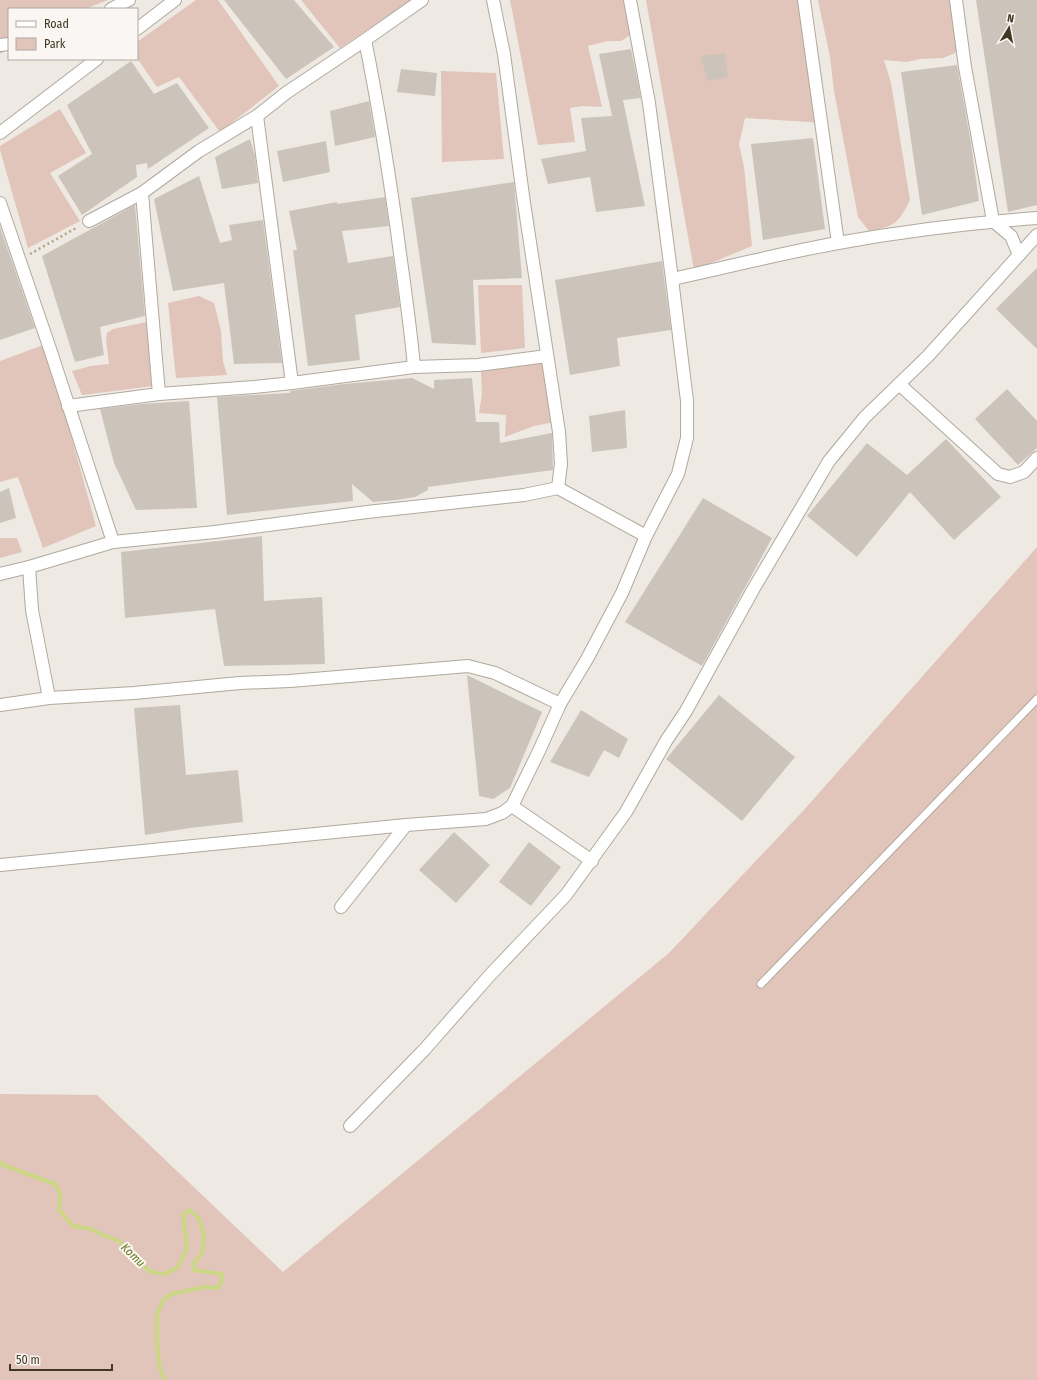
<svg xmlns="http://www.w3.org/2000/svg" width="1037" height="1380" viewBox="0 0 1037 1380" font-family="'Fira Sans Condensed',sans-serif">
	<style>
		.green { fill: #e1c4ba }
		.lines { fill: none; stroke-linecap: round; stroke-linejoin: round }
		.stream { stroke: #ccd786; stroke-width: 4 }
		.building { fill: #ccc4ba }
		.service-casing { stroke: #b0a99d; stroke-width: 9 }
		.minor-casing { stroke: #b0a99d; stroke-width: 14 }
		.path { stroke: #b4a380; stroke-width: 2.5; stroke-dasharray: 2 3; stroke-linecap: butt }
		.service { stroke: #fff; stroke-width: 7 }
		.minor { stroke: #fff; stroke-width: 12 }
		.labels { text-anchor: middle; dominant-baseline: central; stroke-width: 4; stroke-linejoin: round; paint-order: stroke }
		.water-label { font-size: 12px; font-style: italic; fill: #677715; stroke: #faf6f3 }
	</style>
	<rect width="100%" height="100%" fill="#eee9e2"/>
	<g class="green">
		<polygon points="0,0 108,0 85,9 9,9 9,49 0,54"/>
		<polygon points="196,0 218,0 279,86 220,132 179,77 157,87 137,58 137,42"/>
		<polygon points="301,0 411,0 340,48"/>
		<polygon points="510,0 623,0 632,34 621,41 608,41 588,46 602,107 583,106 570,108 575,142 538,145"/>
		<polygon points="646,0 803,0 824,123 745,118 739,144 744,167 752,246 694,270"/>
		<path d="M818 0H956L960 42 955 53 943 58 920 59 907 62 884 60 891 83 910 200C898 224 895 226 869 231L858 217 834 91 830 57Z"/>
		<polygon points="441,71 496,73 504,159 442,162"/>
		<polygon points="60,109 86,153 50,173 80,221 28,248 0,150 0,146"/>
		<polygon points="478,285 522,285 525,348 481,353"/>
		<polygon points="199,296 214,303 221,331 223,361 227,375 176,378 168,303"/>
		<polygon points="147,322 161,385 82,395 72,371 91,366 109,364 106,340 107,333 113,329"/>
		<polygon points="46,344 96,526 43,548 18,477 0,482 0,361"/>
		<polygon points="549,360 565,424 549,423 534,426 505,437 506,415 479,413 482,394 481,371"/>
		<polygon points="17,538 22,552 0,558 0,538"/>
		<polygon points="1037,547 1037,1380 0,1380 0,1094 97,1095 283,1272 669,953 803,811"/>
	</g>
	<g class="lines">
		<polyline class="stream" points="0,1162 3,1165 55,1184 60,1193 59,1210 73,1226 91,1229 103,1235 119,1241 129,1254 151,1272 165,1274 178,1267 187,1248 183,1215 189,1210 199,1218 204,1236 202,1253 193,1264 194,1270 222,1274 222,1280 218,1288 204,1287 172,1294 164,1299 157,1314 157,1346 160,1369 165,1380"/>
	</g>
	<g class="building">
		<polygon points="224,0 294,0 334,47 286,79"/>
		<polygon points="976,0 1037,0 1037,205 1008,212"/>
		<polygon points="631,49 641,98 623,100 645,206 596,212 590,177 548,184 541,159 586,151 581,118 612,116 599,54"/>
		<polygon points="725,53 728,77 707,81 701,56"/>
		<polygon points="131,61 154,94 177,83 209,128 148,169 147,163 136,165 137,177 82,215 58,176 92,154 67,105"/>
		<polygon points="957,65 971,143 979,201 922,215 901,72"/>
		<polygon points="401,69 437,73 435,96 397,92"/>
		<polygon points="369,101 375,137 335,146 330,111"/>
		<polygon points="813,138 825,229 763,240 751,144"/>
		<polygon points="250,139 255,156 258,183 222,189 215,157"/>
		<polygon points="326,141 330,172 283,182 277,151"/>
		<polygon points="199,176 220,243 232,240 229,225 263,220 282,363 234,364 224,283 173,291 154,199"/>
		<polygon points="514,182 522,278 473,280 476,345 432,343 411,198"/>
		<polygon points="385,197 389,226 342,231 348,263 393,256 400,307 355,315 360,360 308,366 293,250 297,250 289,211 337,202 337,204"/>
		<polygon points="135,205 145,316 100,327 104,355 75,362 42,256"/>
		<polygon points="0,227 35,328 0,340"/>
		<polygon points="662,261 671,330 617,338 620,366 570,375 555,280"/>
		<polygon points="1037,268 1037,349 996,309"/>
		<polygon points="412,378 434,389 434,380 472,378 476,422 499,422 500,443 552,433 553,470 428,487 428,490 415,497 396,500 373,502 352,484 353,501 227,515 217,397 290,393 290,391 344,384"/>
		<polygon points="1007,389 1037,421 1037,448 1018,465 975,419"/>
		<polygon points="189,401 197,508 136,510 114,463 100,409 141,404"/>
		<polygon points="625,410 627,448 592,452 589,416"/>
		<polygon points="946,439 1001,497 954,540 910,492 857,557 807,516 867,443 907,475"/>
		<polygon points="9,488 16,518 0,523 0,492"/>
		<polygon points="703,498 772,538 702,666 625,622"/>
		<polygon points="262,536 264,601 322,597 325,664 224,666 215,609 125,618 121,552"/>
		<polygon points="467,675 542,712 510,788 493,799 479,796"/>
		<polygon points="719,695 795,757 742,821 666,759"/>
		<polygon points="180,705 186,775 238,770 243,822 190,828 145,835 134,708"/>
		<polygon points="581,710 628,739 619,758 604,750 589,777 550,762"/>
		<polygon points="454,832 490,865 456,903 419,870"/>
		<polygon points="529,842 561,867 531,906 499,882"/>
	</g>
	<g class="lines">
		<defs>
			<polyline id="service" points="761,984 1037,699"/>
			<g id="minor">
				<polyline points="493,0 504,54 524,203 559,432 561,464 558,488"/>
				<path d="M630 0 649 103 672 279C727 267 783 253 838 243 904 231 970 223 1037 218"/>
				<polyline points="804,0 838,243"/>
				<polyline points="956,0 965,67 993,221 1011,236 1019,255"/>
				<polyline points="111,9 129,0"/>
				<polyline points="137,29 175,0"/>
				<path d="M365 40C378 104 388 167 397 231 403 277 410 321 414 367L478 365 547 356"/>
				<polyline points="0,45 9,44"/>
				<polyline points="0,133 97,59"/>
				<polyline points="0,203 50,349 113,542"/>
				<polyline points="89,221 142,193"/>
				<polyline points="292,383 414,367"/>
				<polyline points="899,384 998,474 1010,477 1024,472 1037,458"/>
				<polyline points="159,394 142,193 199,151 257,116 286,93 365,40 422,0"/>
				<polyline points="68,406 159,394 254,387 292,383 257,116"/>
				<polyline points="29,567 32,610 49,698 134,693 240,683 290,681 468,666 495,673 560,704"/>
				<polyline points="0,574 29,567 113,542 215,532 367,512 524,495 558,488 646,536"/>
				<polyline points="0,705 49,698"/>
				<polyline points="512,806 592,861"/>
				<polyline points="0,865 406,825 486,819 502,813 512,806 539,751 560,704 587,659 622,593 646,536 678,474 687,438 687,401 672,279"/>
				<polyline points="341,907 406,825"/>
				<polyline points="350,1126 424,1050 490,975 566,895 626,812 666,741 686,711 754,588 829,461 865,417 928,356 1037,235"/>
			</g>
		</defs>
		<use href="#service" class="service-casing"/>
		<use href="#minor" class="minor-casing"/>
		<polyline class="path" points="30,254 78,227"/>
		<use href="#service" class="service"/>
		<use href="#minor" class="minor"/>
	</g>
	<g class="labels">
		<g class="water-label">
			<text transform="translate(133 1255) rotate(44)">Komu</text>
		</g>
	</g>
	<rect x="8" y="8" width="130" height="52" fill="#faf6f3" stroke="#b0aa9f"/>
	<rect x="16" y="21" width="20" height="6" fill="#ffffff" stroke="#b0aa9f"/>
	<text x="44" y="28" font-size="12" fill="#413821">Road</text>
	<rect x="16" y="38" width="20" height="12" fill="#e1c4ba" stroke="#b0aa9f"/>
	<text x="44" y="48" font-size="12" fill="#413821">Park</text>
	<g transform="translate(1009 28) rotate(10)" stroke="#faf6f3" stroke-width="3" paint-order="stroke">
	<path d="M0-3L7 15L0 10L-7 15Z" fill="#413821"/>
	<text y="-6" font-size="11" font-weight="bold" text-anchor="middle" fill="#413821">N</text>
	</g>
	<path d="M10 1364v6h102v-6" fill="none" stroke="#413821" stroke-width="2"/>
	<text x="16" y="1364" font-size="12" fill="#413821" stroke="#faf6f3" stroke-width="3" paint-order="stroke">50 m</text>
</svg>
